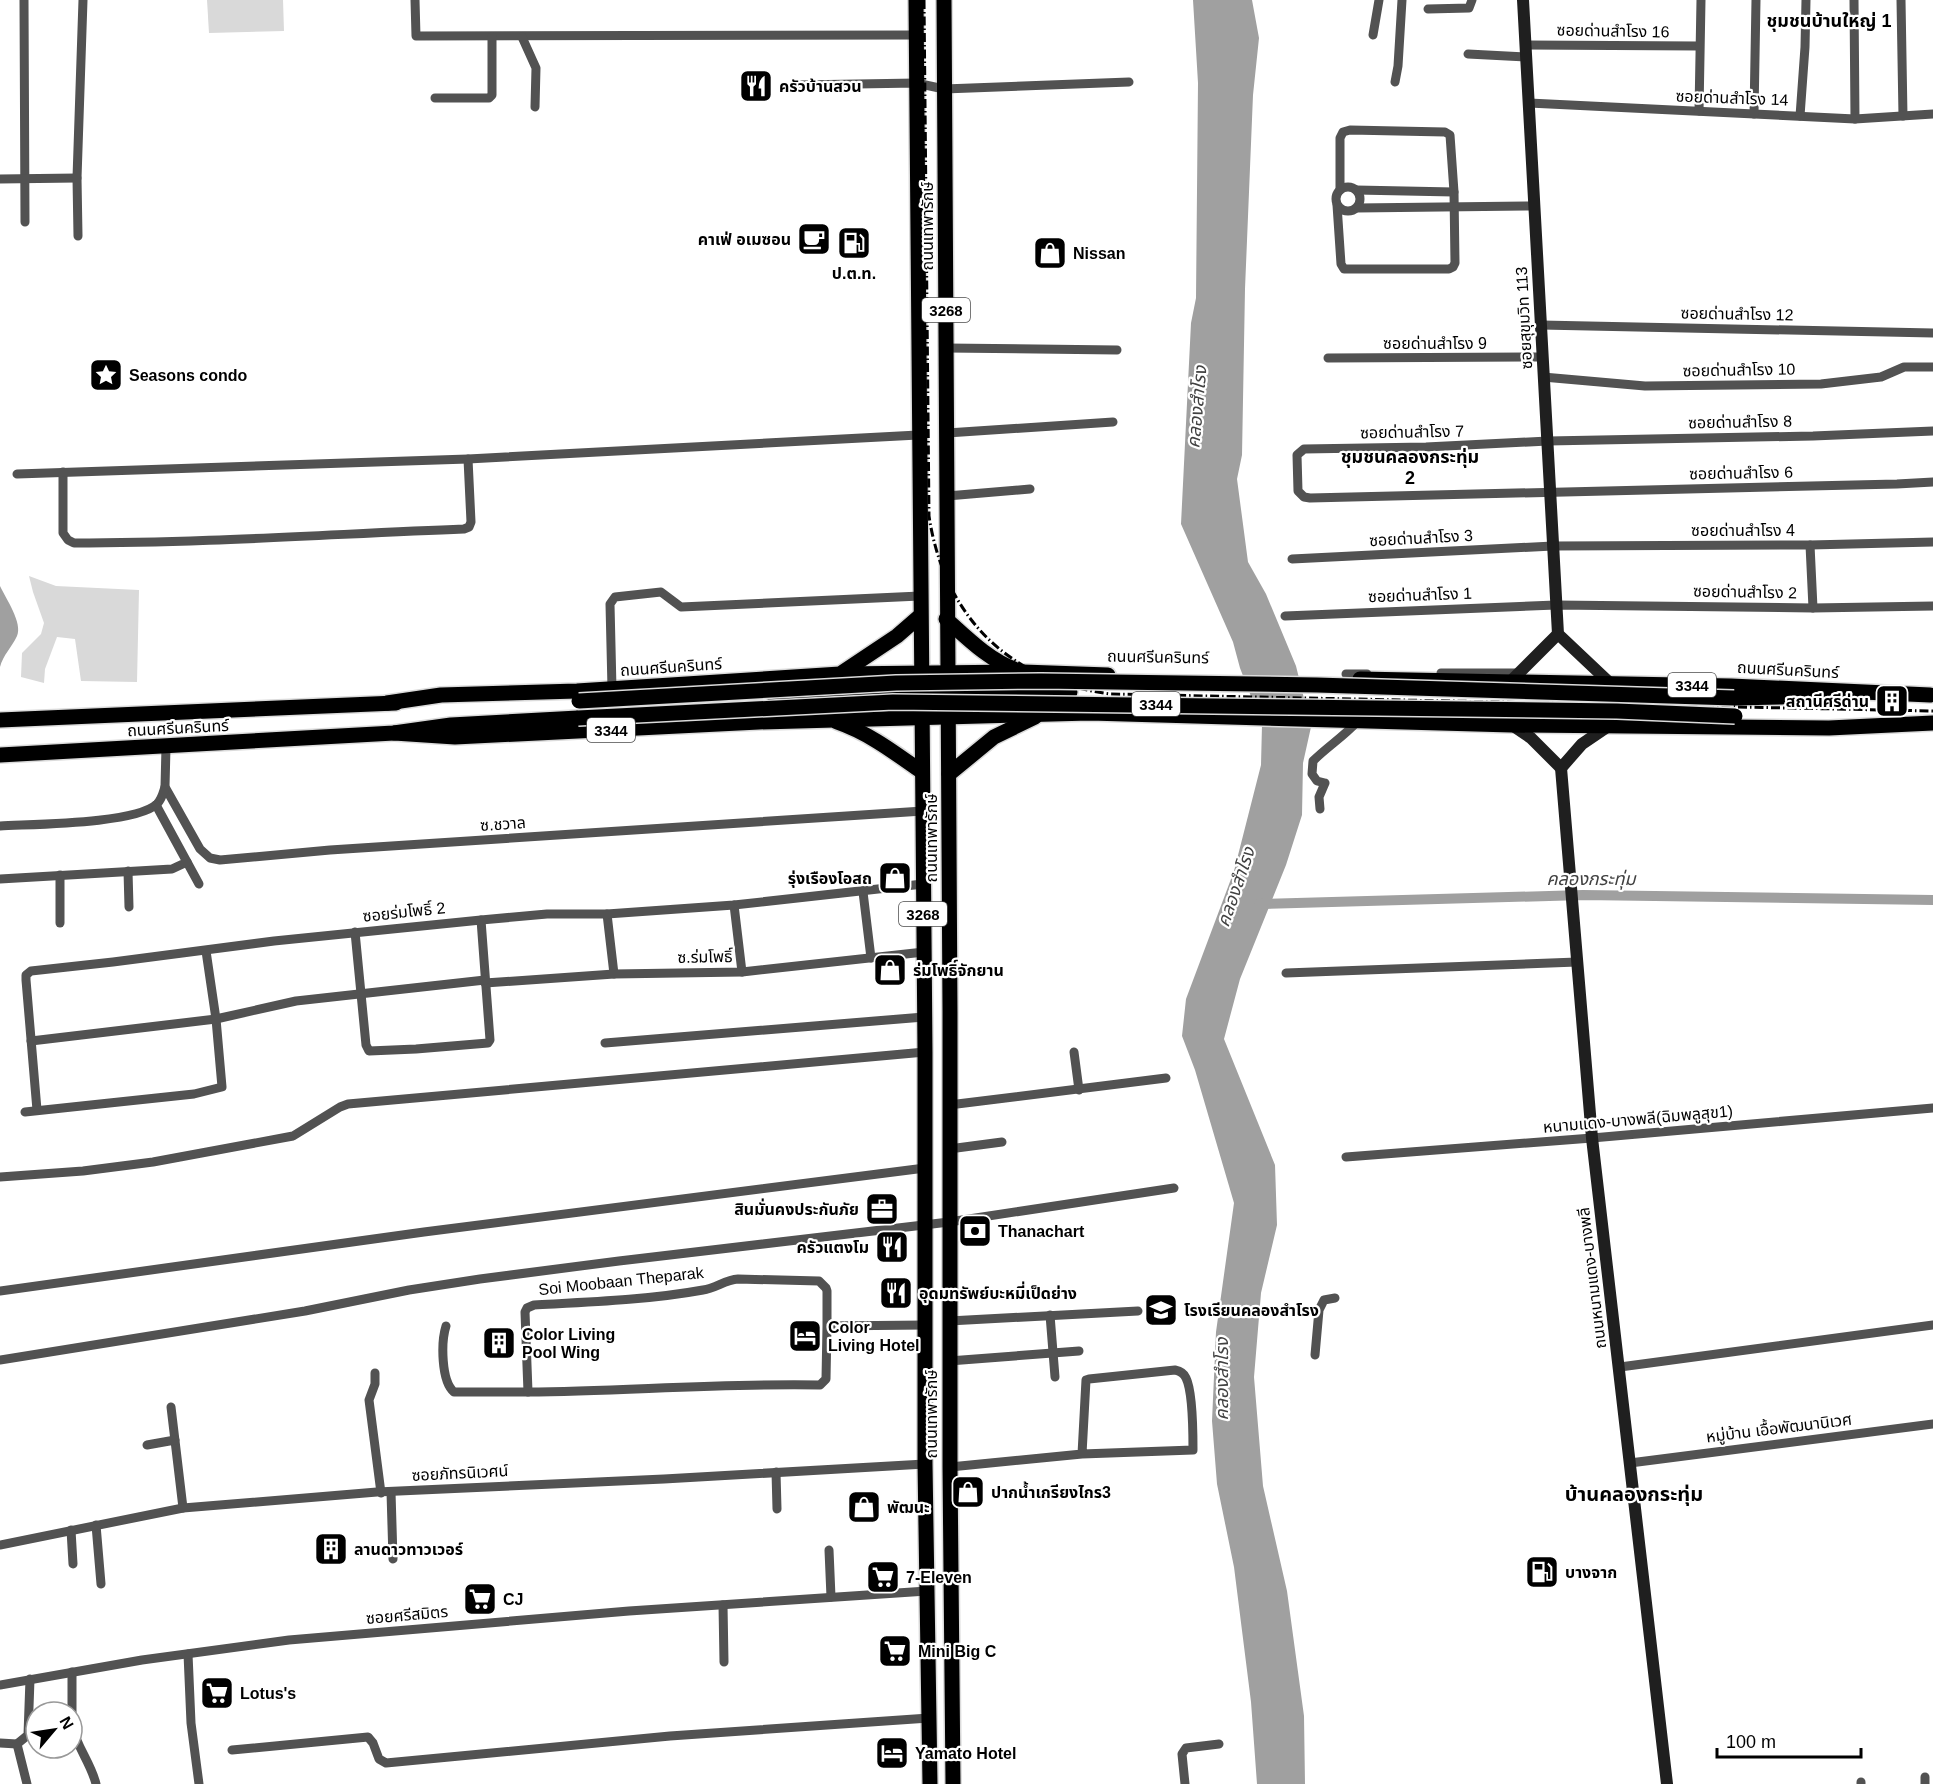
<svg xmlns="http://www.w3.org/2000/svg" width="1933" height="1784" viewBox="0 0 1933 1784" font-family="Helvetica,'Noto Sans Thai',sans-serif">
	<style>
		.green { fill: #d9d9d9 }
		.water { fill: #a0a0a0 }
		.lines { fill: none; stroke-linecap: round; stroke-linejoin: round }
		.canal { stroke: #a0a0a0; stroke-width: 10 }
		.primary-casing { stroke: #dbdbdb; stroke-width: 18 }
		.minor { stroke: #525252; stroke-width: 9 }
		.secondary { stroke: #1f1f1f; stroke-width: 12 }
		.primary { stroke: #000; stroke-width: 15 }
		.rail { stroke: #000; stroke-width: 3; stroke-dasharray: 9 3 1.5 3; stroke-linecap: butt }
		.primary-bridge-casing { stroke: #dbdbdb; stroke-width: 18; stroke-linecap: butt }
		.primary-bridge { stroke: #000; stroke-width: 15 }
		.labels { text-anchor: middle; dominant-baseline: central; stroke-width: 4.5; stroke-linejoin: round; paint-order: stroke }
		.shield { fill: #fff; stroke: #4c4c4c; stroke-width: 1.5 }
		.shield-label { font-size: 15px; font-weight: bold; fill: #000 }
		.street-label { font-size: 16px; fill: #000; stroke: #fff }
		.poi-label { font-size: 16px; font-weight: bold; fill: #000; stroke: #fff; text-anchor: start }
		.neighbourhood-label { font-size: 18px; font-weight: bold; fill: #000; stroke: #fff }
		.water-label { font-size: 18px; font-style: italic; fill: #414141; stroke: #fff }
		.quarter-label { font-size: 20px; font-weight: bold; fill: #000; stroke: #fff }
	</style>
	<rect width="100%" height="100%" fill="#fff"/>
	<g class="green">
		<polygon points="207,0 283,0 284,31 209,33"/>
		<polygon points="29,576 56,586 139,590 137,682 81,681 75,639 57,637 45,669 44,683 21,677 22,653 41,634 44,623 33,592"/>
	</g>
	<g class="water">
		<polygon points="1193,0 1252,0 1259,38 1253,95 1245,289 1242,455 1237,479 1248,562 1266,594 1296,666 1311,727 1303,763 1302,815 1286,865 1240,979 1224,1039 1275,1165 1277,1225 1261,1293 1254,1377 1263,1486 1287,1591 1304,1716 1305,1784 1257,1784 1251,1702 1234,1567 1217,1484 1212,1421 1216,1332 1234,1203 1195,1070 1182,1036 1186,999 1234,871 1261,765 1262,725 1240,668 1233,642 1181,524 1191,323 1196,298 1198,83"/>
		<path d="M0 586C6 599 23 623 17 636 12 647 3 655 0 667Z"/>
	</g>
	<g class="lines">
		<polyline class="canal" points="1259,904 1583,895 1933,900"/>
		<defs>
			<g id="primary">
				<polyline points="916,0 925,1052 925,1464 930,1784"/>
				<polyline points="944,0 950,1012 950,1467 953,1784"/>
				<path d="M946 619C967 638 990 661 1017 670"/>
				<polyline points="843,672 897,636 920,616"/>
				<polyline points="1360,679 1731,686 1930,695"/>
				<polyline points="1734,698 1782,697"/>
				<polyline points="775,699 921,693 1070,692"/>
				<polyline points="387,703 441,695 577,691 840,674 1023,672 1108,675"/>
				<polyline points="0,720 396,703"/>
				<path d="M837 722C869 733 895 753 922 772"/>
				<polyline points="394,733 455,737 759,722 1090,713 1511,725 1829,728 1933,723"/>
				<polyline points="0,755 394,733 451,725 578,718"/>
				<polyline points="949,774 994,737 1035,717"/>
			</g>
		</defs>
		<use href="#primary" class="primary-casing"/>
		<g class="minor">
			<polyline points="24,0 25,222"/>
			<polyline points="415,0 416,36 915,35"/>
			<polyline points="1854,0 1855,119"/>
			<polyline points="1901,0 1903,116"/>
			<polyline points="1428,9 1469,8 1472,0"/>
			<polyline points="1373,35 1379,0"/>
			<polyline points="522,37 536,68 535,107"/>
			<polyline points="1526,45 1699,46"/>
			<polyline points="1468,54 1526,57"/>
			<polyline points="1395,82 1398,66 1402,0"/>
			<polyline points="798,85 916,83 944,89 1129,82"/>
			<polyline points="435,98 489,98 492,95 492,37"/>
			<polyline points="1529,103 1855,119 1933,114"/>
			<polyline points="1699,111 1701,0"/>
			<polyline points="1754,114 1756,0"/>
			<polyline points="1800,116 1805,47 1806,0"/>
			<polyline points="0,179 77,178"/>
			<circle cx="1348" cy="199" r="12"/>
			<polyline points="1356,190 1454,192"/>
			<polyline points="1337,205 1341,264 1344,269 1449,269 1453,267 1455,263 1454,192 1450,135 1445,132 1350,130 1343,132 1340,138 1340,190"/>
			<polyline points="1357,208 1534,206"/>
			<polyline points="78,236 77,178 83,0"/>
			<polyline points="1541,325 1933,333"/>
			<polyline points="946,348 1117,350"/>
			<polyline points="1328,358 1543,357"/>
			<polyline points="1543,377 1645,386 1821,384 1881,377 1904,367 1933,367"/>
			<polyline points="1933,431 1813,436 1548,441 1426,447 1304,449 1297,455 1298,491 1304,497 1310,498 1897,484 1933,482"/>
			<polyline points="947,433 1113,422"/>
			<path d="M63 472V533L68 540 74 543C204 543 334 534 464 529L469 527 471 522 468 459"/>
			<polyline points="17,474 468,459 918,435"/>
			<polyline points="947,496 1030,489"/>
			<polyline points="1810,545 1813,608"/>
			<polyline points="1292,559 1553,546 1810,545 1933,542"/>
			<polyline points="1285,616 1556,605 1813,608 1933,606"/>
			<polyline points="1441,673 1519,673"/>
			<polyline points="1346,674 1367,674"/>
			<polyline points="612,689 610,604 615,597 661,592 681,607 920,596"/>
			<polyline points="166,747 165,787 200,849 210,858 220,860 330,850 923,811"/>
			<path d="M1320 809 1319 797 1325 783 1317 781 1312 774 1313 761C1327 747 1343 737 1357 722"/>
			<path d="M0 826C33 824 135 824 157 804 162 799 163 793 165 787"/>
			<polyline points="187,862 199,884"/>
			<polyline points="128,871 129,907"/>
			<polyline points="60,875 60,923"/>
			<polyline points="0,879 172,869 187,862 156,805"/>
			<polyline points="863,892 871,958"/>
			<polyline points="734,905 742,972"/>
			<polyline points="607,914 614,974"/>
			<polyline points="355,932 366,1045 369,1051 416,1049 488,1043 490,1040 481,920"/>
			<polyline points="1286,973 1577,962"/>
			<polyline points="485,983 614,974 742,972 924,952"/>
			<polyline points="31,1041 216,1019 296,1001 485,980"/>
			<polyline points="605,1043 924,1017"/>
			<polyline points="1074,1052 1079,1090"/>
			<polyline points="949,1105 1166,1078"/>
			<polyline points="37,1110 26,980 26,975 31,971 113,962 274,941 481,920 547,914 607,914 734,905 923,884"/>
			<polyline points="25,1112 194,1094 222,1087 216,1019 206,951"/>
			<polyline points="949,1149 1002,1142"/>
			<polyline points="1346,1157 1592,1138 1933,1108"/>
			<polyline points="0,1177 83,1171 153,1162 293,1136 340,1107 348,1104 925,1052"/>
			<polyline points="0,1291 424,1232 925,1168"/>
			<polyline points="1050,1315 1055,1377"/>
			<polyline points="949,1321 1138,1311"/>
			<path d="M446 1326C441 1342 441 1381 454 1392H528"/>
			<path d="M827 1326V1291L826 1288 819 1281 738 1279C725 1280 716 1288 703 1290 648 1300 590 1302 534 1305L527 1308 525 1312 528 1392C626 1391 722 1383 820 1385L826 1379 827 1326 925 1325"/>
			<polyline points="1315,1355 1319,1310 1324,1300 1335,1298"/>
			<polyline points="0,1360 305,1311 409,1290 480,1279 619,1261 949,1222 1174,1188"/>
			<polyline points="949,1361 1079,1351"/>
			<polyline points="1620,1367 1933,1325"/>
			<polyline points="375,1373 375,1384 369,1400 381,1493"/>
			<polyline points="171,1407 183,1508"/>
			<polyline points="147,1445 175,1440"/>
			<polyline points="1630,1463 1933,1424"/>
			<path d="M950 1467 1082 1454 1193 1450C1193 1433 1193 1392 1186 1378 1184 1373 1180 1371 1175 1370L1089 1379 1086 1380 1082 1454"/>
			<polyline points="776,1472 777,1509"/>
			<polyline points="391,1492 393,1559"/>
			<polyline points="96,1525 101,1584"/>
			<polyline points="71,1530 73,1564"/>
			<polyline points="0,1545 183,1508 377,1492 664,1479 925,1464"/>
			<polyline points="829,1550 831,1597"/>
			<polyline points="723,1605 724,1662"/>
			<polyline points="188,1654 191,1723 199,1784"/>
			<polyline points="72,1672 72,1712"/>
			<polyline points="0,1685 142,1660 289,1640 629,1611 927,1591"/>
			<path d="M72 1725C76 1746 91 1763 96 1784"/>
			<polyline points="0,1743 17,1744"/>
			<polyline points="232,1750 368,1737 373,1743 379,1759 386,1763 670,1736 929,1718"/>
			<polyline points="1925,1777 1925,1784"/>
			<polyline points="1861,1782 1861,1784"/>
			<polyline points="27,1784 17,1744 28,1735 30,1679"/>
			<polyline points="1185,1784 1182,1754 1186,1748 1219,1744"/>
		</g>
		<g class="secondary">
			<polyline points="1523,0 1558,634 1612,685"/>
			<polyline points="1511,681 1558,634"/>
			<polyline points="1512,725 1531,738 1561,768 1592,1138 1667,1784"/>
			<polyline points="1561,768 1582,744 1610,725"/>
		</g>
		<use href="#primary" class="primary"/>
		<path class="rail" d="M924 0 929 516C944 616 1009 682 1111 694L1933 711"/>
		<defs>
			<g id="primary-bridge">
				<polyline points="579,701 896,683 1041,681 1317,685 1734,698"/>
				<polyline points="578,718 893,702 1617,711 1735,716"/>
			</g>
		</defs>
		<use href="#primary-bridge" class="primary-bridge-casing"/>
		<use href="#primary-bridge" class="primary-bridge"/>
	</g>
	<defs>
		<symbol id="restaurant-square" viewBox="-11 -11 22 22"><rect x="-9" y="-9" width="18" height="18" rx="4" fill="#000" stroke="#fff"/><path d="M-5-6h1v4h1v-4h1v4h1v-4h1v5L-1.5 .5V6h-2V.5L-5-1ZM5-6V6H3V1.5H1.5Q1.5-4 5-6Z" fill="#fff"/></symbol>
		<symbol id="cafe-square" viewBox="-11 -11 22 22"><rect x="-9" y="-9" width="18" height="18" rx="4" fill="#000" stroke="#fff"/><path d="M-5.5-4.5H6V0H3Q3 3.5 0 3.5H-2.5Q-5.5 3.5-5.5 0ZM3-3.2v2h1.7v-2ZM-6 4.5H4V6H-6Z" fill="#fff"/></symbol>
		<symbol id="fuel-square" viewBox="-11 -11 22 22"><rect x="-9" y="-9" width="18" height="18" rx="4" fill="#000" stroke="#fff"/><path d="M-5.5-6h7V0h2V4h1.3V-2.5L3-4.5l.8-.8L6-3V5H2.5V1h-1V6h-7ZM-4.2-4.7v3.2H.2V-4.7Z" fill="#fff"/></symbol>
		<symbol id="shop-square" viewBox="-11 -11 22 22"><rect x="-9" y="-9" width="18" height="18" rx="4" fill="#000" stroke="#fff"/><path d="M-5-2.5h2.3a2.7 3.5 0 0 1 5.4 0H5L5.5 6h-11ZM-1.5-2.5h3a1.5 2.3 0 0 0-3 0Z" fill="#fff"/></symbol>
		<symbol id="sight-square" viewBox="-11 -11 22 22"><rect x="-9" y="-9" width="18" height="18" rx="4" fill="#000" stroke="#fff"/><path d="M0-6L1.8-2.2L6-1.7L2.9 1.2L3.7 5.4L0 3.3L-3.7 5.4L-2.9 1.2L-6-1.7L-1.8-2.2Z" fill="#fff"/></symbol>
		<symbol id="building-square" viewBox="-11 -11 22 22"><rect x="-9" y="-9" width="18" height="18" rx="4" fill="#000" stroke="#fff"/><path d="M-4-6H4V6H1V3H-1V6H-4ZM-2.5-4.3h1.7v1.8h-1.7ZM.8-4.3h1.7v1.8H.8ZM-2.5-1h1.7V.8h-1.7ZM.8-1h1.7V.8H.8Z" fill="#fff"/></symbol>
		<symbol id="office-square" viewBox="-11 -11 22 22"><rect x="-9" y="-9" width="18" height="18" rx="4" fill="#000" stroke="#fff"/><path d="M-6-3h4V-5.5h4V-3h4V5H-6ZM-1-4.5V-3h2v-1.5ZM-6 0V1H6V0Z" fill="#fff"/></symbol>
		<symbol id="bank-square" viewBox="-11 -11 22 22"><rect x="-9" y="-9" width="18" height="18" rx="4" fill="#000" stroke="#fff"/><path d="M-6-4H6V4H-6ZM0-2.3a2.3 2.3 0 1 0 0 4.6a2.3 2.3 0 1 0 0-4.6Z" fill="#fff"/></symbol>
		<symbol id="school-square" viewBox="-11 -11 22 22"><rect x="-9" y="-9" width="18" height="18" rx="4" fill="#000" stroke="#fff"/><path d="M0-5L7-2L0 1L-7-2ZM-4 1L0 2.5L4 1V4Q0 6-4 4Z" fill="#fff"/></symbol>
		<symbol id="hotel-square" viewBox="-11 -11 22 22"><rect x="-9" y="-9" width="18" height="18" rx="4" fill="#000" stroke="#fff"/><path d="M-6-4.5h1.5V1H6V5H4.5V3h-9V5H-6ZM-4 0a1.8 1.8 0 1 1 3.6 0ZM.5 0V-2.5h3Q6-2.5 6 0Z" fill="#fff"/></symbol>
		<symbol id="supermarket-square" viewBox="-11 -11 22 22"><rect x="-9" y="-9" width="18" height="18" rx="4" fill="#000" stroke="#fff"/><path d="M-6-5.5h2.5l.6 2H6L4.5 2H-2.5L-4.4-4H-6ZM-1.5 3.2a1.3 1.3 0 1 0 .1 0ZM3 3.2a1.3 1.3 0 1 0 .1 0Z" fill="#fff"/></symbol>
	</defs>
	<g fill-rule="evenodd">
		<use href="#restaurant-square" x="737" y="67" width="38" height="38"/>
		<use href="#cafe-square" x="795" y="220" width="38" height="38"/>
		<use href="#fuel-square" x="835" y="224" width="38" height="38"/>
		<use href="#shop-square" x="1031" y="234" width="38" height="38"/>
		<use href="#sight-square" x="87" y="356" width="38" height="38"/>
		<use href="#building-square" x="1873" y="682" width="38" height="38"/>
		<use href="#shop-square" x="876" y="859" width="38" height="38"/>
		<use href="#shop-square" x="871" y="951" width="38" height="38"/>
		<use href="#office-square" x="863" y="1190" width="38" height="38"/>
		<use href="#bank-square" x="956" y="1212" width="38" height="38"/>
		<use href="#restaurant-square" x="873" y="1228" width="38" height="38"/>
		<use href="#restaurant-square" x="877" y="1274" width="38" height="38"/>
		<use href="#school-square" x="1142" y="1291" width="38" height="38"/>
		<use href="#hotel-square" x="786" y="1317" width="38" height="38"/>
		<use href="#building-square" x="480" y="1324" width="38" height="38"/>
		<use href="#shop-square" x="949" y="1473" width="38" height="38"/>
		<use href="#shop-square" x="845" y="1488" width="38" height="38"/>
		<use href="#building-square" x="312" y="1530" width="38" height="38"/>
		<use href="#fuel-square" x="1523" y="1553" width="38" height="38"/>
		<use href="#supermarket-square" x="864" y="1558" width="38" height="38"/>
		<use href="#supermarket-square" x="461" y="1580" width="38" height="38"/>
		<use href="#supermarket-square" x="876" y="1632" width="38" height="38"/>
		<use href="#supermarket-square" x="198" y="1674" width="38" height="38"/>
		<use href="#hotel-square" x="873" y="1734" width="38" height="38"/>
	</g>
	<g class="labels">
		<g class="shield">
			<rect x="922" y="298" width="48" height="24" rx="4.5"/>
			<rect x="1668" y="673" width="48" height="24" rx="4.5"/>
			<rect x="1132" y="692" width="48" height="24" rx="4.5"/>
			<rect x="587" y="718" width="48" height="24" rx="4.5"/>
			<rect x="899" y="902" width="48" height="24" rx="4.5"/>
		</g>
		<g class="shield-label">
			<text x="946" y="310">3268</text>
			<text x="1692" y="685">3344</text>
			<text x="1156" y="704">3344</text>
			<text x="611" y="730">3344</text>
			<text x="923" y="914">3268</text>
		</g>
		<g class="street-label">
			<text transform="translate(1613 31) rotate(1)">ซอยด่านสำโรง 16</text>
			<text transform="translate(1732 98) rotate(2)">ซอยด่านสำโรง 14</text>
			<text transform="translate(927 226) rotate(-90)">ถนนเทพารักษ์</text>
			<text transform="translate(1737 314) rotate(1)">ซอยด่านสำโรง 12</text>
			<text transform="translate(1524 318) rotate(-93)">ซอยสุขุมวิท 113</text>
			<text x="1435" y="343">ซอยด่านสำโรง 9</text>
			<text transform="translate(1739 370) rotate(-1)">ซอยด่านสำโรง 10</text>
			<text transform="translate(1740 422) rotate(-1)">ซอยด่านสำโรง 8</text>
			<text transform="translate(1412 432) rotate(-1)">ซอยด่านสำโรง 7</text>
			<text transform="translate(1741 473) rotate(-1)">ซอยด่านสำโรง 6</text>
			<text x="1743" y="530">ซอยด่านสำโรง 4</text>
			<text transform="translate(1421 538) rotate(-3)">ซอยด่านสำโรง 3</text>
			<text transform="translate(1745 592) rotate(1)">ซอยด่านสำโรง 2</text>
			<text transform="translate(1420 595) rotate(-2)">ซอยด่านสำโรง 1</text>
			<text transform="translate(1158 657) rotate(1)">ถนนศรีนครินทร์</text>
			<text transform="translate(671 667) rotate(-4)">ถนนศรีนครินทร์</text>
			<text transform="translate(1788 670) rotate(3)">ถนนศรีนครินทร์</text>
			<text transform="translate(178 728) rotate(-3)">ถนนศรีนครินทร์</text>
			<text transform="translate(503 824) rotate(-4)">ซ.ชวาล</text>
			<text transform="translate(931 838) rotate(-90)">ถนนเทพารักษ์</text>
			<text transform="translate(404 912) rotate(-6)">ซอยร่มโพธิ์ 2</text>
			<text transform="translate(705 957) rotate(-1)">ซ.ร่มโพธิ์</text>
			<text transform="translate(1638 1119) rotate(-5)">หนามแดง-บางพลี(ฉิมพลูสุข1)</text>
			<text transform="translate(1592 1278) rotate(-97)">ถนนหนามแดง-บางพลี</text>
			<text transform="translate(621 1281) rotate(-6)">Soi Moobaan Theparak</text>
			<text transform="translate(931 1414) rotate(-90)">ถนนเทพารักษ์</text>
			<text transform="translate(1779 1428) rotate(-7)">หมู่บ้าน เอื้อพัฒนานิเวศ</text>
			<text transform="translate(460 1473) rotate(-3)">ซอยภัทรนิเวศน์</text>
			<text transform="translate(407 1615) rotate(-5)">ซอยศรีสมิตร</text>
		</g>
		<g class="poi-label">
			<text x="779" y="86">ครัวบ้านสวน</text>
			<text x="791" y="239" text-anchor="end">คาเฟ่ อเมซอน</text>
			<text x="1073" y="253">Nissan</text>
			<text x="854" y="273" text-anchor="middle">ป.ต.ท.</text>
			<text x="129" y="375">Seasons condo</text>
			<text x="1869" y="701" text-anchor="end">สถานีศรีด่าน</text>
			<text x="872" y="878" text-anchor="end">รุ่งเรืองโอสถ</text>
			<text x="913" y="970">ร่มโพธิ์จักยาน</text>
			<text x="859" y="1209" text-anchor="end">สินมั่นคงประกันภัย</text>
			<text x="998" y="1231">Thanachart</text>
			<text x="869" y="1247" text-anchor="end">ครัวแตงโม</text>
			<text x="919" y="1293">อุดมทรัพย์บะหมี่เป็ดย่าง</text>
			<text x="1184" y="1310">โรงเรียนคลองสำโรง</text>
			<text x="828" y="1327">Color<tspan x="828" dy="18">Living Hotel</tspan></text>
			<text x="522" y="1334">Color Living<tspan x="522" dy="18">Pool Wing</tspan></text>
			<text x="991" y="1492">ปากน้ำเกรียงไกร3</text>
			<text x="887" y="1507">พัฒนะ</text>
			<text x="354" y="1549">ลานดาวทาวเวอร์</text>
			<text x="1565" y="1572">บางจาก</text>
			<text x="906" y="1577">7-Eleven</text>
			<text x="503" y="1599">CJ</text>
			<text x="918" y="1651">Mini Big C</text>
			<text x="240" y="1693">Lotus's</text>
			<text x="915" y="1753">Yamato Hotel</text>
		</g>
		<g class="neighbourhood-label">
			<text x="1829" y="21">ชุมชนบ้านใหญ่ 1</text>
			<text x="1410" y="457">ชุมชนคลองกระทุ่ม<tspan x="1410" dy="21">2</tspan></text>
		</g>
		<g class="water-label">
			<text transform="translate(1197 407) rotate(-85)">คลองสำโรง</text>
			<text x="1591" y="879">คลองกระทุ่ม</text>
			<text transform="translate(1236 887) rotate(-71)">คลองสำโรง</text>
			<text transform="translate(1222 1379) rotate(-90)">คลองสำโรง</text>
		</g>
		<g class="quarter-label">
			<text x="1634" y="1494">บ้านคลองกระทุ่ม</text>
		</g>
	</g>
	<g transform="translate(54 1730) rotate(61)"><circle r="28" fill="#ffffff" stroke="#999999" stroke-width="1.5"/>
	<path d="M0-4.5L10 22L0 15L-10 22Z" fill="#000000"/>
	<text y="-9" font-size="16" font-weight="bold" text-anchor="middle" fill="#000000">N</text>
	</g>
	<path d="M1717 1748v9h144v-9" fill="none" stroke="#000000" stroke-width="3"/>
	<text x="1726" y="1748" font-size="18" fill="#000000" stroke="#ffffff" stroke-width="4.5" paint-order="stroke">100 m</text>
</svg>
